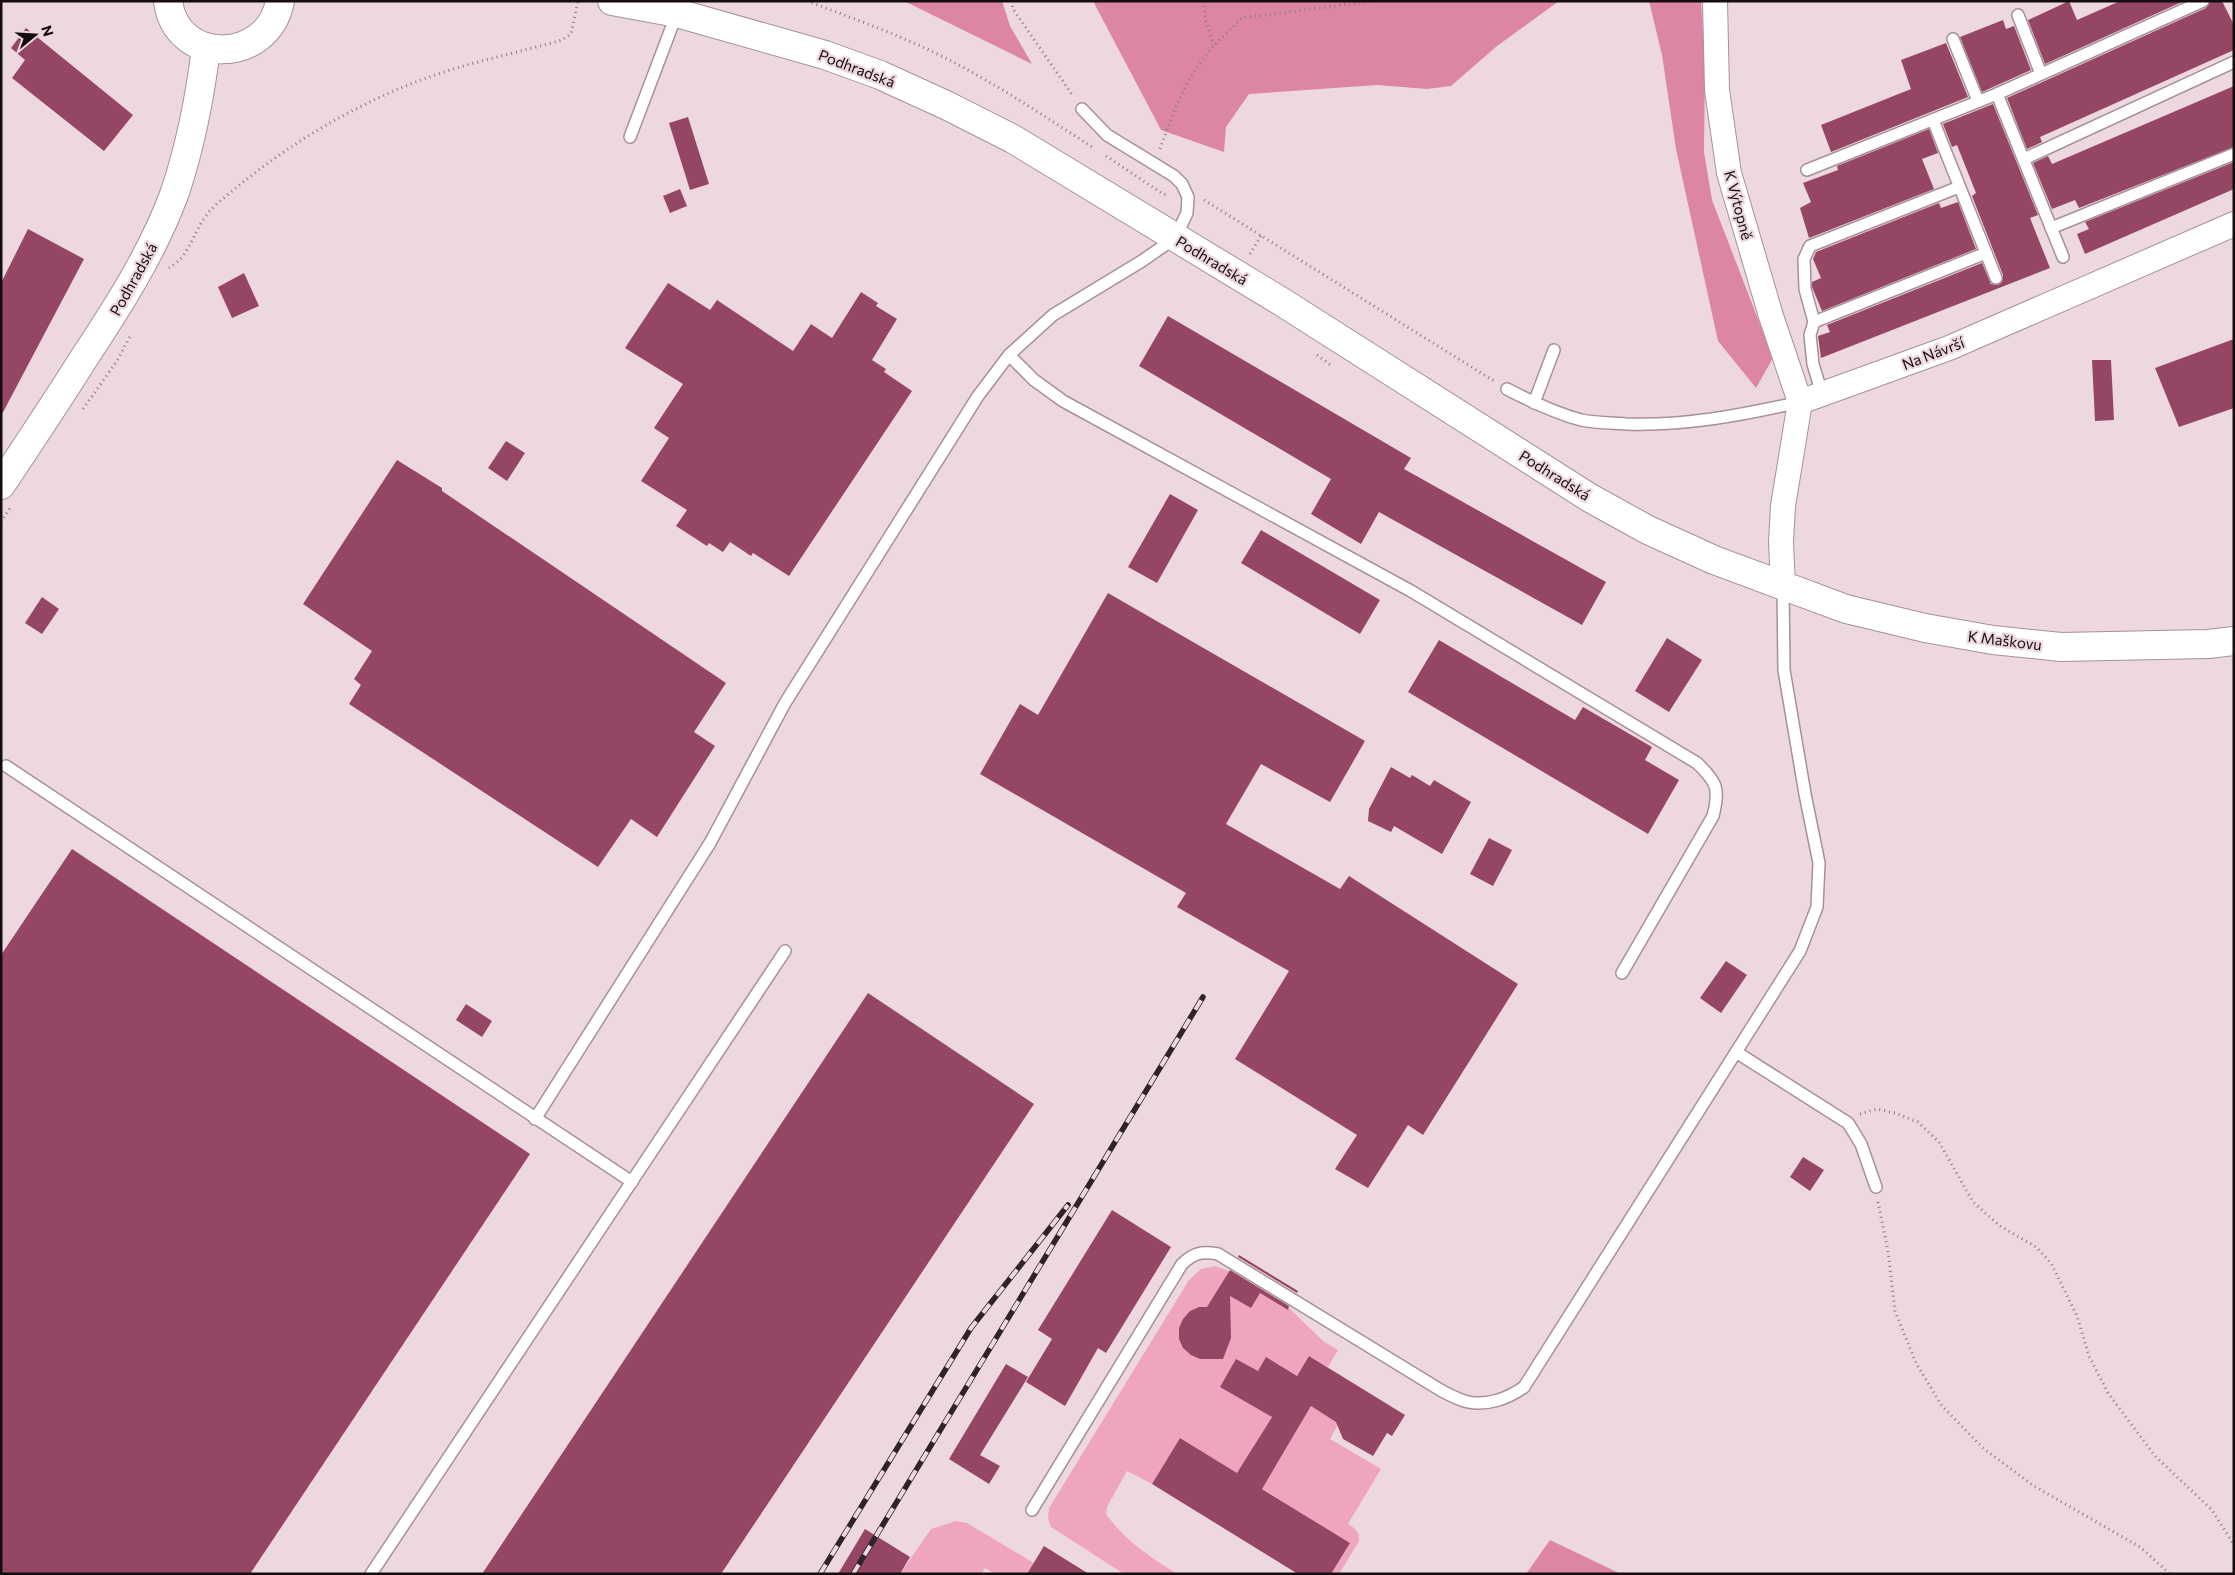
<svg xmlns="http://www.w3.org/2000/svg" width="2235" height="1575" viewBox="0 0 2235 1575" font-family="Commissioner,sans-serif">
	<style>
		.green { fill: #efa5be }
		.forest { fill: #dc86a4 }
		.building { fill: #964665 }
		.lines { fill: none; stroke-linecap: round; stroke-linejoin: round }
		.lane-casing { stroke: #a69198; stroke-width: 14 }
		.street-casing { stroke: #a69198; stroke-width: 26 }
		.secondary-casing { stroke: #a69198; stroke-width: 30 }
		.path { stroke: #8a7b80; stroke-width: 3; stroke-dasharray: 1 4; stroke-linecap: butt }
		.lane { stroke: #fff; stroke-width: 11 }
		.street { stroke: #fff; stroke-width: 24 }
		.secondary { stroke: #fff; stroke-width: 28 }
		.rail-casing { stroke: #2e2428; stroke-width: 5.5 }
		.rail { stroke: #eed8df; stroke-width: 4; stroke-dasharray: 11; stroke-linecap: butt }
		.labels { text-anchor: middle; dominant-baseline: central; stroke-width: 4.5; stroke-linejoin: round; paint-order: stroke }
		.street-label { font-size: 15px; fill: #140c0f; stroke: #eed8df }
	</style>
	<rect width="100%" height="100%" fill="#eed8df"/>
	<g class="green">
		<path d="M1215 1266 1229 1271 1228 1274 1287 1309 1289 1308 1323 1341 1338 1350 1328 1367 1309 1356 1251 1451 1276 1466 1311 1406 1339 1423 1330 1439 1381 1469 1348 1524C1355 1529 1360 1531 1359 1541L1339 1574H1331L1350 1543 1180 1438 1152 1484 1127 1471 1107 1507 1106 1514C1126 1542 1148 1555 1177 1574H1124L1051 1527 1048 1518 1049 1508 1189 1280 1201 1269Z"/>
		<polygon points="956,1521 967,1523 1034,1563 1027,1574 995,1574 985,1568 981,1574 900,1574 931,1529"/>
	</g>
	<g class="forest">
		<polygon points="904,1 1002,1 1010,26 1032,64"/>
		<polygon points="1093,1 1559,1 1497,46 1451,86 1427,89 1377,85 1249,94 1226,127 1224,152 1161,130"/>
		<polygon points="1649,1 1701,1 1705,62 1704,152 1712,200 1773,358 1756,388 1718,341 1676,149 1662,55"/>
		<polygon points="1550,1540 1621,1574 1526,1574"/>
	</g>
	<g class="building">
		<polygon points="2069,1 2077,20 2120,1 2184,1 2045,64 2028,20"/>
		<polygon points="2210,1 2222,1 2234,25 2234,50 2040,137 2042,142 2027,149 2007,98 2206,8"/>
		<polygon points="2003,20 2006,29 2014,26 2031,70 1982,92 1960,37"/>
		<polygon points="26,28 133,115 104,151 12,78 25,60 11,48"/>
		<polygon points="1946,43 1968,97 1831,152 1821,125 1911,89 1901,60"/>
		<polygon points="2234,86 2234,147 2079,208 2075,200 2052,209 2033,163 2048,156 2052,164"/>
		<polygon points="1993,104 2038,215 2030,218 2050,268 1821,358 1818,336 1830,332 1827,325 1982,263 1991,284 1998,285 2002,282 2003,275 1972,196 1976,193 1957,145 1952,147 1943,124"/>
		<polygon points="688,117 709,184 690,190 669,123"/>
		<polygon points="1929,129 1938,153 1922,159 1934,189 1809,238 1800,208 1811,202 1803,183 1838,170 1837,166"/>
		<polygon points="2234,162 2234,189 2085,254 2077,234 2089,229 2085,222"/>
		<polygon points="680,189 687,206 670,213 663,196"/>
		<polygon points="1958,202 1976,249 1822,311 1812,287 1812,282 1821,278 1813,259 1816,252 1939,203 1941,208"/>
		<polygon points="28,229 84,259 1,416 1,283"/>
		<polygon points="244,273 259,306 232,318 218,287"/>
		<polygon points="668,283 710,310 717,300 793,351 811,324 832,338 861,292 878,303 876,306 897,319 872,360 886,369 884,372 912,391 789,576 753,553 751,556 730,542 723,552 709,543 707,546 676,526 687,510 641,481 669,438 654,428 683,384 625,348"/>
		<polygon points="1168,316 1411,458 1404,469 1606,582 1582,625 1379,512 1361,544 1311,514 1331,479 1139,366"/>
		<polygon points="2234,339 2234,408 2179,427 2155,368"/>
		<polygon points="2092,360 2111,360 2114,420 2095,421"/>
		<polygon points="506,441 525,453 507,481 488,468"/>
		<polygon points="397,460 442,488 442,491 726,683 694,732 715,746 657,837 631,819 598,867 349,704 361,685 354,679 372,651 303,604"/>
		<polygon points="1170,494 1198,510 1157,583 1128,567"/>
		<polygon points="1261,530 1380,600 1360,634 1241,563"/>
		<polygon points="1108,593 1365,741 1330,802 1261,764 1226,824 1340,889 1349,876 1518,984 1423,1135 1408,1125 1368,1188 1335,1169 1357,1135 1235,1059 1289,971 1177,907 1186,893 980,774 1020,704 1038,715"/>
		<polygon points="42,597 59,609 42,634 25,623"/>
		<polygon points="1667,638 1702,660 1669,712 1635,691"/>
		<polygon points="1439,640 1575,720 1583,707 1652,747 1645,760 1679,780 1648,834 1408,692"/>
		<polygon points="1391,767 1410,778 1412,775 1430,786 1434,780 1471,802 1442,854 1394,826 1391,832 1368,821 1369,809"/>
		<polygon points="1489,838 1512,850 1493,886 1470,874"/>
		<polygon points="72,849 530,1154 250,1574 1,1574 1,955"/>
		<polygon points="1726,961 1747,975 1721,1013 1700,998"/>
		<polygon points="868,993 1034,1104 721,1574 482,1574"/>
		<polygon points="466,1004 492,1021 482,1037 456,1020"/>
		<polygon points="1803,1157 1824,1170 1810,1191 1790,1177"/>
		<polygon points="1112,1210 1171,1247 1106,1353 1098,1348 1065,1406 1026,1382 1052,1339 1038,1330"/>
		<polygon points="1239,1255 1298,1291 1297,1293 1238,1257"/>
		<polygon points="1230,1270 1289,1306 1288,1310 1260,1293 1251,1308 1230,1296 1231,1338 1223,1359 1200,1359 1191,1355 1183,1348 1179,1339 1179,1328 1183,1319 1190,1311 1199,1307 1207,1307"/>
		<polygon points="1309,1356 1405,1415 1392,1436 1387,1433 1373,1456 1343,1439 1336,1422 1311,1406 1262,1489 1350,1543 1331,1574 1298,1574 1152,1484 1180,1438 1237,1473 1272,1417 1220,1387 1236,1359 1258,1371 1266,1357 1297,1376"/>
		<polygon points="1006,1364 1028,1377 980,1455 1000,1466 989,1484 949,1459"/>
		<polygon points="865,1529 910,1557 900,1574 838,1574"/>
		<polygon points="1044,1546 1089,1574 1027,1574"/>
	</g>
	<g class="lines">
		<defs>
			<g id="lane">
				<polyline points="2018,15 2041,74"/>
				<polyline points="1953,39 1978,101"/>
				<polyline points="1997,94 2063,257"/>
				<polyline points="1933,120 1996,278"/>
				<polyline points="630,137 677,13"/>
				<polyline points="2024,159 2234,62"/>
				<polyline points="1807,170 1997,94 2203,1"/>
				<polyline points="2051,228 2234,154"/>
				<polyline points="1814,322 1986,253"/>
				<path d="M1009 355 1034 380 1063 401 1411 591 1697 763C1717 782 1720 789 1713 816L1622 973"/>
				<path d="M1507 389C1530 401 1555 413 1581 420 1595 423 1612 423 1626 424 1686 426 1742 415 1800 402"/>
				<polyline points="1822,394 1813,364 1810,335 1814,322 1805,289 1804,259 1810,246 1959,187"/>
				<polyline points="1534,403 1554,350"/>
				<polyline points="6,766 632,1182"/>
				<polyline points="1736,1052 1848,1123 1861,1144 1876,1187"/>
				<polyline points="535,1119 710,843 785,703 978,396 1009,355 1053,315 1142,261 1175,238 1187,213 1188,197 1182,184 1174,176 1107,135 1082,109"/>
				<path d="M1032 1510 1182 1264C1194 1253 1201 1251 1218 1254L1442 1391C1450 1395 1459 1400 1468 1402 1488 1406 1509 1398 1524 1387L1800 951 1817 907 1819 863 1805 794 1784 670 1783 587"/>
				<polyline points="371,1574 785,951"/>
			</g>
			<g id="street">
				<polyline points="1715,1 1717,90 1729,173 1771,316 1800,402 1783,506 1781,542 1783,587"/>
				<polyline points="1800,402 1949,348 2234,224"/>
			</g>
			<g id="secondary">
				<path d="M168 1C176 66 268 65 280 1"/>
				<polyline points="612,1 677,13 825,55 880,75 948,106 1013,139 1282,302 1590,498 1648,530 1714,560 1846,609 1925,628 1993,640 2061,647 2208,644 2234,641"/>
				<path d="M1 485C29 443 57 401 84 358 119 305 153 252 175 192 191 144 200 97 206 48"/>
			</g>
		</defs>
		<use href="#lane" class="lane-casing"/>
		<use href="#street" class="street-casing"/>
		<use href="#secondary" class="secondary-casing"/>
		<g class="path">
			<path d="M807 1C857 20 908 38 955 63 1004 89 1049 119 1095 149"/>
			<polyline points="1011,1 1013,9 1073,96"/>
			<polyline points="1203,1 1206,21 1214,45"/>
			<polyline points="1160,149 1175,108 1192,74 1214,45 1242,18 1373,1"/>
			<polyline points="1106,156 1163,194 1169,195"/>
			<polyline points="1204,200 1494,381"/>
			<polyline points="1250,254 1261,236"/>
			<path d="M169 268C173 265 180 261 183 256 196 237 199 219 218 203 282 147 358 101 438 74 479 60 521 52 562 40L571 34 578 1"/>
			<polyline points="1317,355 1332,366"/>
			<polyline points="83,409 117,361 130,336"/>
			<polyline points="1,522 10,508"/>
			<polyline points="1860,1114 1877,1109 1895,1113 1918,1122 1939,1142 1973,1202 2000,1226 2036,1247 2051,1263 2077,1316 2089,1356 2108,1393 2155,1456 2212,1510 2234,1545"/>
			<polyline points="1878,1202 1888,1251 1895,1311 1916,1363 1942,1406 1984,1449 2034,1486 2140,1547 2170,1574"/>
		</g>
		<use href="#lane" class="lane"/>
		<use href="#street" class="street"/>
		<use href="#secondary" class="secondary"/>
		<defs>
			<g id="rail">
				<polyline points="820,1574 971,1328 1068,1205"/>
				<polyline points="853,1574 1203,997"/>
			</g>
		</defs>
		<use href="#rail" class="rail-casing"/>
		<use href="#rail" class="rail"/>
	</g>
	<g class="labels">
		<g class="street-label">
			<text transform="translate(857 68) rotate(21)">Podhradská</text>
			<text transform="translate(1739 205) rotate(75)">K Výtopně</text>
			<text transform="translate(1212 260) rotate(31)">Podhradská</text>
			<text transform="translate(133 279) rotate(-61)">Podhradská</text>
			<text transform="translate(1933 353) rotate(-21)">Na Návrší</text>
			<text transform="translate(1555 475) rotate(32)">Podhradská</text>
			<text transform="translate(2005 640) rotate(7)">K Maškovu</text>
		</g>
	</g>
	<rect width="2235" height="1575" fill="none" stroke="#140c0f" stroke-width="5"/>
	<g transform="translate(35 35) rotate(72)" stroke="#eed8df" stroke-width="4" paint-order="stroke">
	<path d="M0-4L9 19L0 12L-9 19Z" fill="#140c0f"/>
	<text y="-8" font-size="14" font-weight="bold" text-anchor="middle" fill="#140c0f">N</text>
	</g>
</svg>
